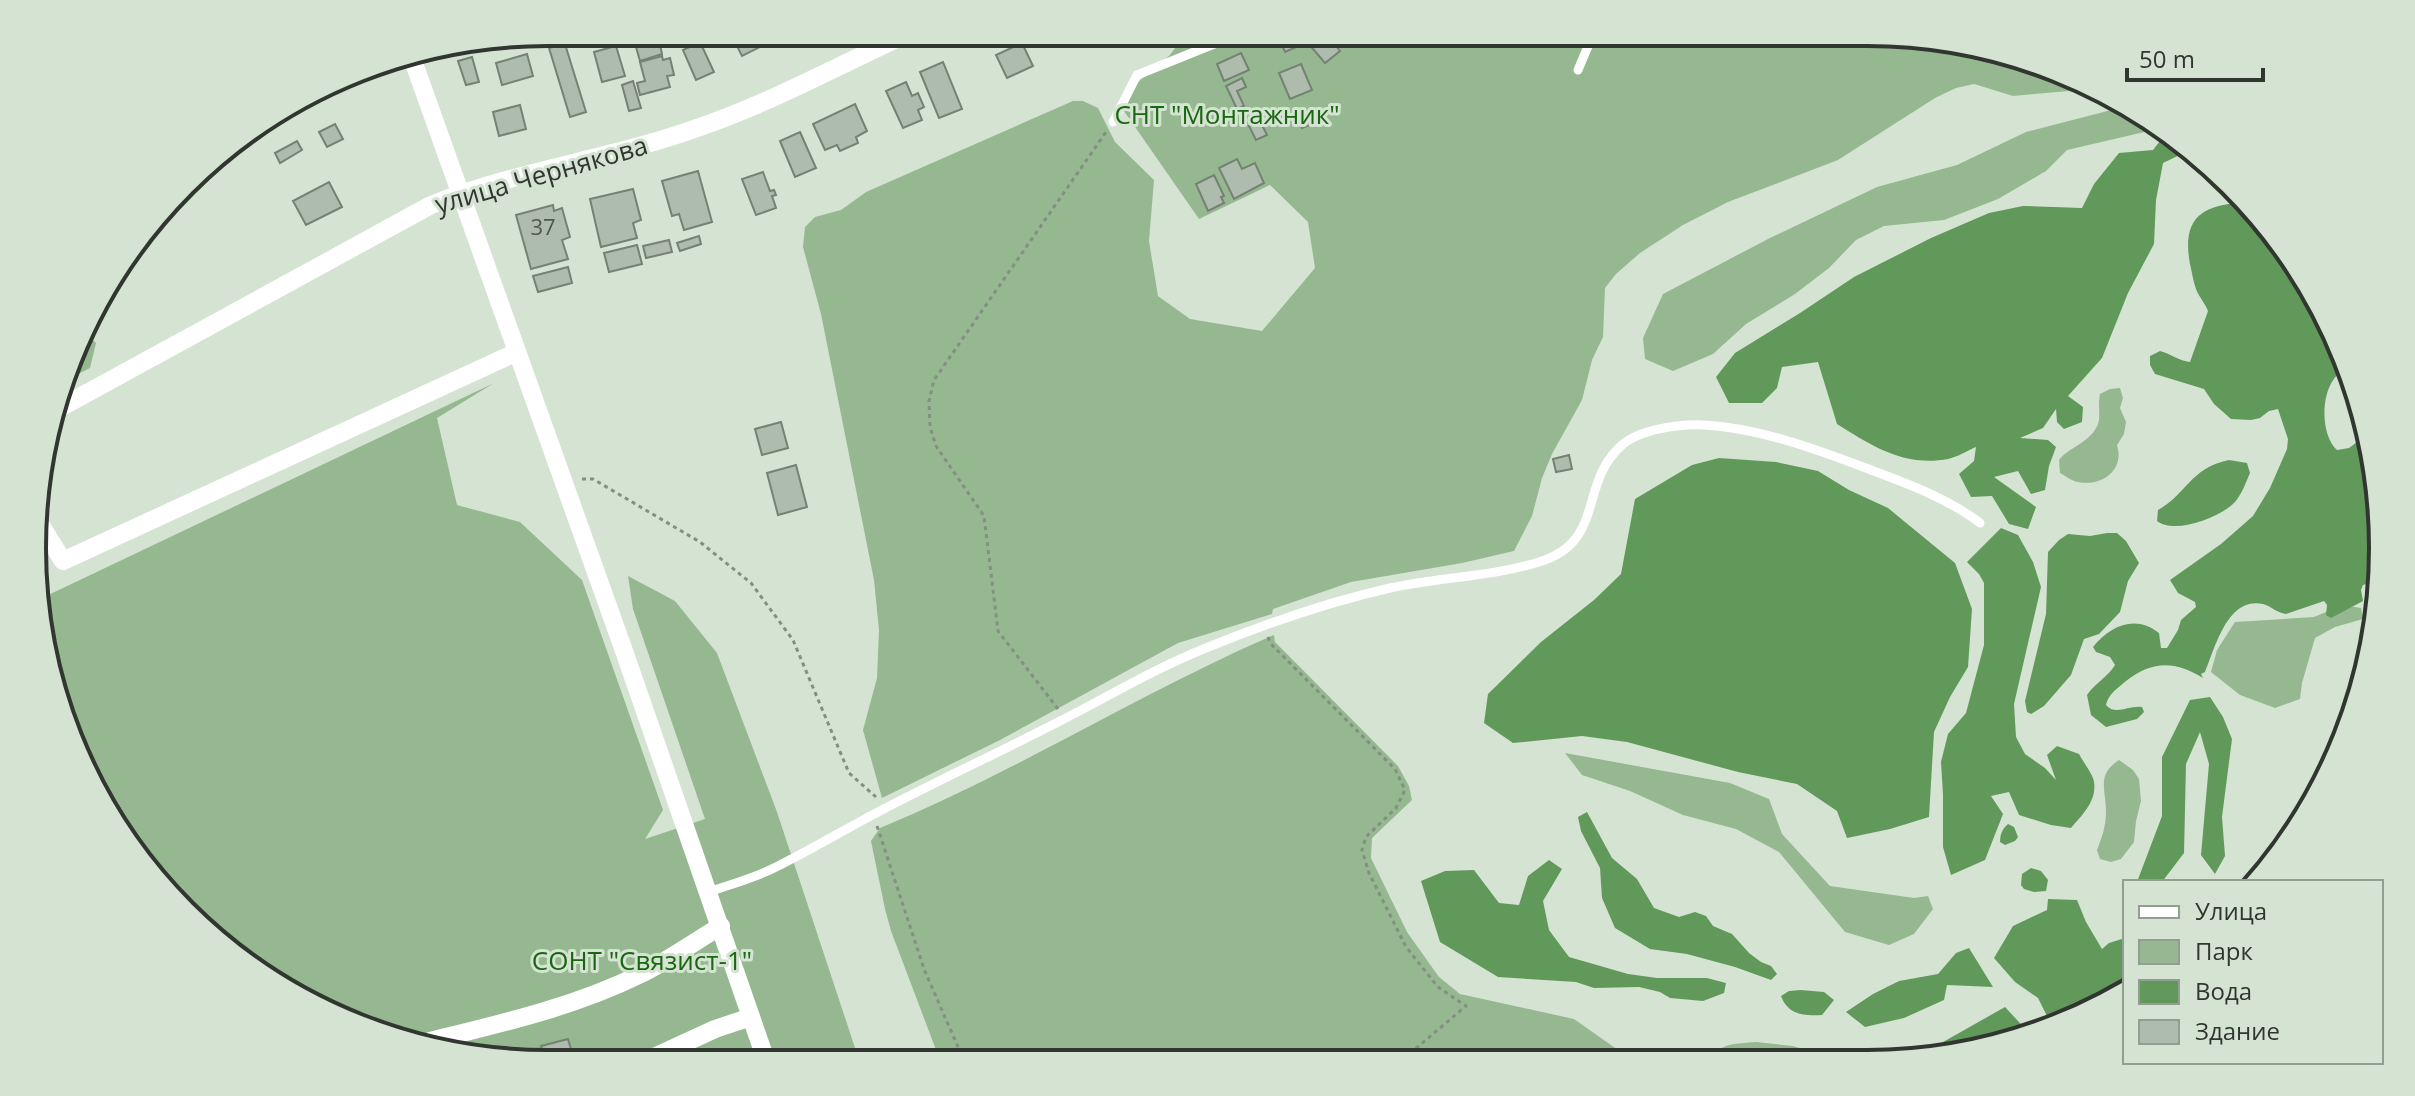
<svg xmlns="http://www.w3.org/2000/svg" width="2415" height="1096" viewBox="0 0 2415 1096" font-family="'Open Sans',sans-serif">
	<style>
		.green { fill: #95b890 }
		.water { fill: #61995b }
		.building { fill: #aebcad; stroke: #758273; stroke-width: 2 }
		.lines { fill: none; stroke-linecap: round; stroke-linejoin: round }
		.path { stroke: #848e83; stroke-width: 3; stroke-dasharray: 4 4; stroke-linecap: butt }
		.service { stroke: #fff; stroke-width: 9 }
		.minor { stroke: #fff; stroke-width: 18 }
		.labels { text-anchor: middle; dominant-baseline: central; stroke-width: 6; stroke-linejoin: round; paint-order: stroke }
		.number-label { font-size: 22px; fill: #50584f }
		.park-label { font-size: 26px; fill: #196711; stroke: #d5e3d3 }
		.street-label { font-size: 26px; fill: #313730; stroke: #d5e3d3 }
		.rim { fill: none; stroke: #313730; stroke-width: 4 }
	</style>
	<rect width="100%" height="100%" fill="#d5e3d3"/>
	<g class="green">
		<polygon points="1186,32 1867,32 2064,71 2097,93 2068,91 2013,96 1974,84 1956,88 1935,98 1838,160 1728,202 1683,225 1640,253 1616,274 1605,288 1603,337 1592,360 1582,400 1552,454 1542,478 1532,516 1514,551 1462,563 1351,582 1273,609 1272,614 1178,643 1000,740 882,798 863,730 877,678 879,630 874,580 821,314 803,247 805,227 815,217 841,210 866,192 1073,101 1083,101 1098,108 1115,142 1154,180 1149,241 1158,296 1190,319 1262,331 1315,268 1308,222 1270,185 1199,219 1124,111 1137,83 1170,55"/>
		<polygon points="2119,108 2153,130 2067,150 2046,171 1998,199 1944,220 1884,226 1856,240 1829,268 1795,294 1746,324 1713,354 1673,371 1645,359 1643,338 1663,294 1770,238 1877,187 1957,165 2026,132"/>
		<polygon points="85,332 96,343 90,368 68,379"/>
		<polygon points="494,383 437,418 457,505 520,522 582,580 663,810 645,839 705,819 633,609 628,576 675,601 717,653 777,812 860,1063 548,1064 351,1025 208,936 101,806 42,648 42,598"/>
		<path d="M2120 388 2123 398 2120 408 2126 422 2124 434 2117 445C2125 470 2102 487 2078 482 2071 481 2066 476 2060 473L2059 460C2070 446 2095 441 2099 420 2100 411 2098 403 2100 394L2110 389Z"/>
		<polygon points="2343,605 2361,608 2363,619 2335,627 2315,638 2302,683 2300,699 2275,708 2240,695 2211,672 2217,650 2235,622 2314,617"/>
		<path d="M1274 635 1275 642 1398 766 1409 786 1412 800 1372 838 1371 858 1407 932 1439 977 1460 994 1574 1019 1618 1050 1629 1061 941 1063 891 931 885 909 871 841 880 828C1016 772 1140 693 1274 635Z"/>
		<polygon points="1565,753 1730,783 1769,799 1782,834 1830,886 1914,898 1928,896 1933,909 1914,934 1889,945 1845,932 1779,852 1736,829 1683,815 1630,791 1582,775"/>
		<path d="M2119 760 2133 770 2139 779 2141 801 2136 821 2134 842 2121 859 2111 862 2100 859 2097 850C2102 837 2106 826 2106 812 2106 789 2096 775 2119 760Z"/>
		<path d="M1756 1042 1793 1046 1838 1060H1710C1720 1042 1737 1044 1756 1042Z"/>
	</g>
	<g class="water">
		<path d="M2163 137 2186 152 2163 163 2156 200 2154 244 2128 293 2102 358 2068 396 2083 407 2082 422 2064 429 2057 422 2056 409 2043 428 2020 438 2048 440 2056 447 2049 466 2045 490 2031 494 2018 471 1994 477 2036 507 2028 529 2009 524 1992 496 1971 497 1959 474 1974 461 1976 447C1967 451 1957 457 1948 459 1904 467 1872 446 1837 424L1818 362 1782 367 1777 388 1762 403H1729L1716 377 1735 353 1800 313 1854 277 1931 238 1989 213 2023 206 2082 208 2094 184 2119 153 2153 150Z"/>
		<path d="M2241 203 2248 207 2344 350 2347 369C2320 378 2318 433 2337 450L2349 448 2361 439 2383 548 2376 581 2363 585 2361 590 2363 601 2331 618 2326 615 2327 605 2324 601 2286 614C2277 613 2271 606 2263 604 2227 596 2215 649 2205 672L2201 674 2203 678C2175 661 2153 660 2126 681 2117 689 2109 693 2106 705 2115 716 2129 705 2142 707L2144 712 2137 719 2106 727 2091 715 2087 695C2095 683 2108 677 2115 665L2110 657 2096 652 2093 647C2110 626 2135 614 2159 633L2161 648H2167L2178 630 2181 620 2196 607 2195 602 2178 593 2170 580 2221 544 2253 516 2270 488 2287 449 2288 439 2278 409 2269 411 2260 418 2251 420 2231 419 2214 404 2204 389 2155 374 2150 365V356L2160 351C2171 354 2179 361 2190 362L2208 311C2205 303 2199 297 2196 289 2193 281 2192 272 2190 264 2182 221 2199 205 2241 203Z"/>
		<polygon points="1719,458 1776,462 1818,471 1849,490 1888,508 1955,563 1972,609 1968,667 1950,697 1934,732 1929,817 1890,829 1847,838 1837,811 1797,784 1738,772 1627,742 1582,736 1513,743 1484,723 1488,694 1541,642 1594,600 1621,574 1635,499 1692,465"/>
		<path d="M2229 460 2247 463 2250 473C2246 482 2242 494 2235 502 2221 517 2175 535 2157 521L2158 510C2186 495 2190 468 2229 460Z"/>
		<path d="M2001 528 2018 535 2033 562 2041 587 2014 704 2016 737 2025 754 2045 768 2056 780 2047 755 2057 746 2079 754C2083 762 2093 774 2094 782 2097 801 2082 815 2071 828L2051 825 2019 815 2009 792 1991 796 2003 814 1985 860 1951 875 1943 847V795L1941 762 1948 734 1966 713 1984 645V583L1979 574 1967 562Z"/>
		<polygon points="2107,533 2117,533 2126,541 2139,563 2128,581 2120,612 2099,634 2084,639 2071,675 2044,706 2031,714 2027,712 2025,701 2046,614 2048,552 2059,540 2068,534 2090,536"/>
		<polygon points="2210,697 2223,717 2232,739 2222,817 2225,856 2215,874 2201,855 2209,764 2200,732 2186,764 2184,853 2162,882 2137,882 2162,816 2162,757 2190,700"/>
		<polygon points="1587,812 1612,858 1637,879 1654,908 1679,917 1695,912 1706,916 1713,926 1732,934 1749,953 1761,962 1771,966 1777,974 1771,980 1735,967 1687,954 1650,949 1615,928 1602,898 1600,868 1581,831 1578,817"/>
		<path d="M2008 824 2014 827 2018 837 2015 841 2005 845 2000 842C2000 835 2002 829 2008 824Z"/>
		<polygon points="1549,860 1562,869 1543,901 1549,930 1569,957 1628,974 1657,978 1707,978 1726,983 1724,993 1703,1001 1670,998 1660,992 1639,987 1594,988 1576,982 1498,977 1440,942 1421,881 1445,871 1474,870 1499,903 1519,905 1528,876"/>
		<polygon points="2031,868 2041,871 2048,880 2046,891 2034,892 2024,889 2021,885 2022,874"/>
		<polygon points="2048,899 2077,900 2086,922 2102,949 2109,943 2125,938 2125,990 2065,1025 2053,1028 2038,998 2015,982 1994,958 2013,926 2047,910"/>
		<polygon points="1969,948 1993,987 1947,985 1944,1000 1904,1018 1865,1027 1846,1012 1873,994 1899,981 1938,974 1956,953"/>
		<path d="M1801 990 1824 992 1834 1000 1822 1015C1804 1016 1788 1015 1781 996L1789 991Z"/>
		<polygon points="2005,1007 2030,1034 1930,1060 1936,1046"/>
	</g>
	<g class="building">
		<polygon points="576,32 596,32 598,40 580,46"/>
		<polygon points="739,32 780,32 782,36 742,56 732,36"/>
		<polygon points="1065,32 1101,32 1069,44"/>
		<polygon points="1276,32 1295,32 1301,45 1285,52"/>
		<polygon points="1307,32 1346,32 1349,35 1336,46 1340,51 1325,63 1302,36"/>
		<polygon points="659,40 662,54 640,61 636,47"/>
		<polygon points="700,42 714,72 696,80 683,50"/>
		<polygon points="1022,43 1033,66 1007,78 996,55"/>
		<polygon points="565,44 586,112 570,117 549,48"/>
		<polygon points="616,46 625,76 602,82 594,52"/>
		<polygon points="1241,53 1249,70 1224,81 1217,64"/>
		<polygon points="527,54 533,76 502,85 496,63"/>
		<polygon points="662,56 663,60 670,58 674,75 667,76 670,87 640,95 637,83 645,81 640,62"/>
		<polygon points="472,57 479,82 466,85 458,61"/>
		<polygon points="943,62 962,109 939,118 920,72"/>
		<polygon points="1301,64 1312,90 1290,99 1279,73"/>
		<polygon points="1242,78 1246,87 1237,91 1244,106 1237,109 1226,86"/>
		<polygon points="633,81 641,108 629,111 622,85"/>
		<polygon points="906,82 912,96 918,93 924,107 918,110 922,120 903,128 886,91"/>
		<polygon points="855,104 867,131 856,137 858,143 840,151 837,145 825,150 813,124"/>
		<polygon points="520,105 526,129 499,136 493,112"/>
		<polygon points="1304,111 1310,125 1302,128 1296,114"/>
		<polygon points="1260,121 1267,135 1256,140 1249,126"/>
		<polygon points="335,124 343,139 327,147 319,132"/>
		<polygon points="800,132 816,168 795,177 780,141"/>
		<polygon points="297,141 302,150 280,163 275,153"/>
		<polygon points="1237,159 1242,169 1255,163 1264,183 1234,199 1219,168"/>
		<polygon points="698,171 712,222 684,230 679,214 672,216 662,181"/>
		<polygon points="763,172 770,191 774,190 776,195 772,196 776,208 756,215 742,179"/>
		<polygon points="1214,175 1224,196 1221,197 1224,203 1208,211 1196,184"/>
		<polygon points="329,182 342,207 306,225 293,201"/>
		<polygon points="633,189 641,220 633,223 637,238 601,247 590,199"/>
		<polygon points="553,205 554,211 562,208 570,237 562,240 568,259 531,269 516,215"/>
		<polygon points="699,236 701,244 680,251 677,243"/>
		<polygon points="669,240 672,252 646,258 643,246"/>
		<polygon points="637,245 642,264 609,272 604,253"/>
		<polygon points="568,267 572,283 538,292 533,276"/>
		<polygon points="781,422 788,448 762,455 755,429"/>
		<polygon points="1569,455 1572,469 1556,472 1553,459"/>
		<polygon points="796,465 807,507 778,515 767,473"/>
		<polygon points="568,1039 575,1063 546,1064 541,1046"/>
	</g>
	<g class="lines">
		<g class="path">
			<polyline points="582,479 593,479 700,542 751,583 793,640 849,773 876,797"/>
			<polyline points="1268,637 1271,644 1395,769 1405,790 1396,808 1366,837 1362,850 1369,873 1406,947 1438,987 1466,1006 1401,1061"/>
			<polyline points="1058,709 998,631 984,516 936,446 930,427 929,401 934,380 1106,132"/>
			<polyline points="877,826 924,969 965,1063"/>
		</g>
		<g class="service">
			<polyline points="1578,70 1594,32"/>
			<polyline points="1113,122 1137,75 1244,32"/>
			<path d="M709 892C731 884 755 878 776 867 810 850 844 830 878 812 939 780 1002 751 1064 719 1111 695 1156 668 1206 648 1265 624 1328 602 1390 588 1439 577 1491 577 1539 562 1606 542 1578 483 1622 445 1640 429 1680 424 1704 425 1758 428 1813 448 1863 467 1903 482 1946 497 1980 523"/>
		</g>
		<g class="minor">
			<polyline points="411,55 623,648 767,1063"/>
			<path d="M56 410 431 205C518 170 612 159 700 127 772 102 842 64 911 32"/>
			<polyline points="42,527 63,561 517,352"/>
			<path d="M430 1041C503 1023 574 1007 641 974 669 960 694 942 721 926"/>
			<polyline points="639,1064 715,1029 751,1017"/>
		</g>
	</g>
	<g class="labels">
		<g class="number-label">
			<text x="543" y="226">37</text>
		</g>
		<g class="park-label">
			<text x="1227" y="114">СНТ "Монтажник"</text>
			<text x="642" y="960">СОНТ "Связист-1"</text>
		</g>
		<g class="street-label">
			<text transform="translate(541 174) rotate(-16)">улица Чернякова</text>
		</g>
	</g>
	<path d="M0 0H2415V1096H0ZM548 46H1867A502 502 0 0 1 2369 548V548A502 502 0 0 1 1867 1050H548A502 502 0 0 1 46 548V548A502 502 0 0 1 548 46Z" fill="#d5e3d3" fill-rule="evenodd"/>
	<path class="rim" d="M548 46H1867A502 502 0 0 1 2369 548V548A502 502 0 0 1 1867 1050H548A502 502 0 0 1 46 548V548A502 502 0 0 1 548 46Z"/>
	<rect x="2123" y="880" width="260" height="184" fill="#d5e3d3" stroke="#939e92" stroke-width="2"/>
	<rect x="2139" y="906" width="40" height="12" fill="#ffffff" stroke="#939e92" stroke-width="2"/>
	<text x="2195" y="920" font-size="24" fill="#313730">Улица</text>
	<rect x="2139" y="940" width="40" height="24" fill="#95b890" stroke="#939e92" stroke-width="2"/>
	<text x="2195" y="960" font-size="24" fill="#313730">Парк</text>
	<rect x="2139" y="980" width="40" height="24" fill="#61995b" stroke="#939e92" stroke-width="2"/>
	<text x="2195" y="1000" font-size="24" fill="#313730">Вода</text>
	<rect x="2139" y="1020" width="40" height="24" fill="#aebcad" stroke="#939e92" stroke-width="2"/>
	<text x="2195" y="1040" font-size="24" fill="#313730">Здание</text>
	<path d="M2127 68v12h136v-12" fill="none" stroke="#313730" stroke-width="4"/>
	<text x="2139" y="68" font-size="24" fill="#313730" stroke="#d5e3d3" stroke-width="6" paint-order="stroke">50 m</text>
</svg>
